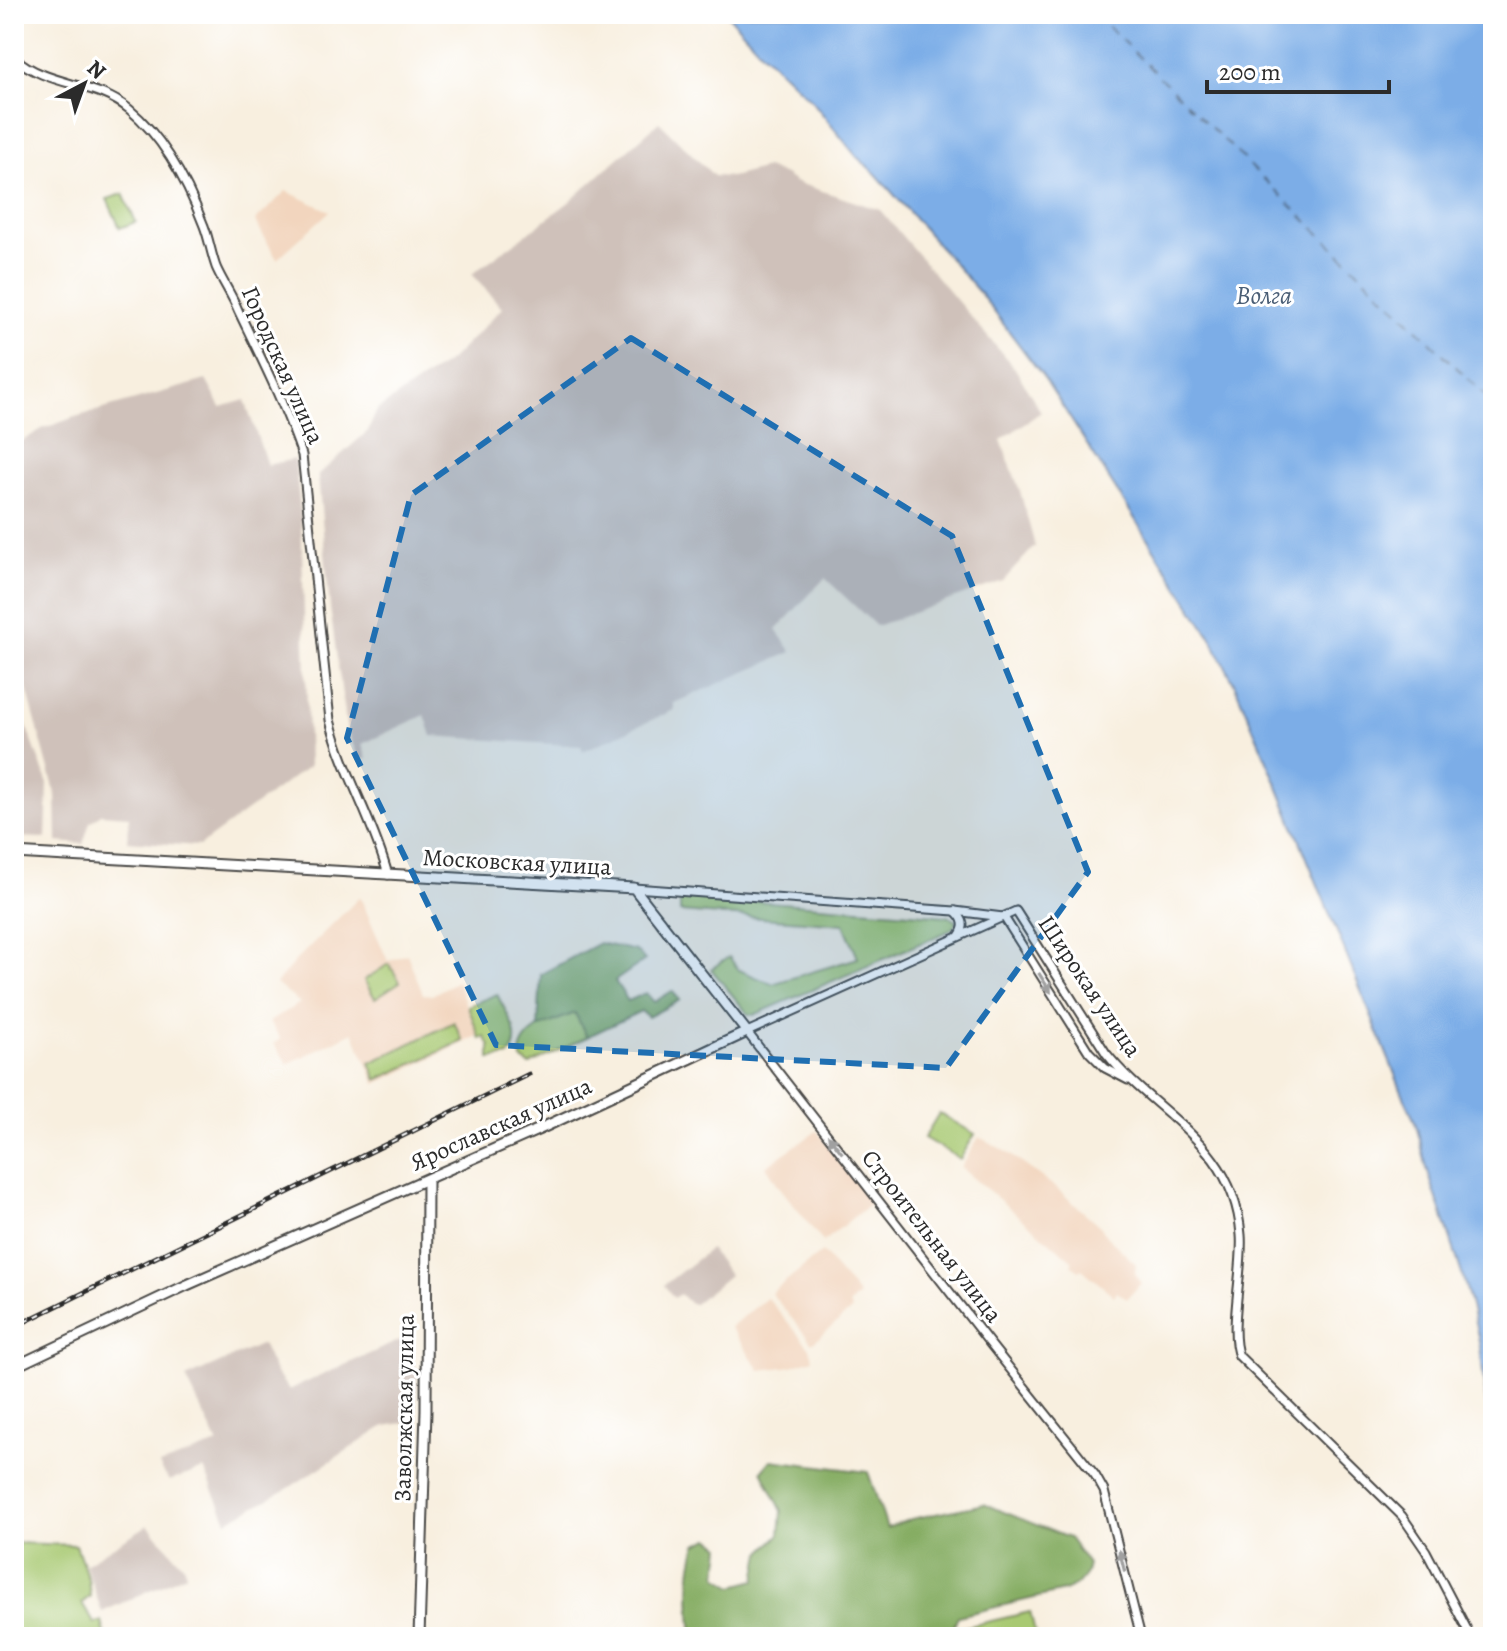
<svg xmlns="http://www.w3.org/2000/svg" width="1507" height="1651" viewBox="0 0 1507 1651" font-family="Alegreya,serif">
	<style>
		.built { fill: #f2d5be }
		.industrial { fill: #cfc1ba }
		.green { fill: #a8c972; stroke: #6a7a4e; stroke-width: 2 }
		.forest { fill: #86ad64; stroke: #586c48; stroke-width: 2 }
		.water { fill: #7cade7; stroke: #546c89; stroke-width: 2 }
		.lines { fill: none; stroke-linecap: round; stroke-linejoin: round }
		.ferry { stroke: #4b5f76; stroke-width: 2; stroke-dasharray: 10 8; stroke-linecap: butt }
		.minor-casing { stroke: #4a4846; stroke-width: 11 }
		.major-casing { stroke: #4a4846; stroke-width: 13 }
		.minor { stroke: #fff; stroke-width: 7 }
		.major { stroke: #fff; stroke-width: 9 }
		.rail-casing { stroke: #2b2b2b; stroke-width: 5 }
		.rail { stroke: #fff; stroke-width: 2; stroke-dasharray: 6; stroke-linecap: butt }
		.oneway { fill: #a0a0a0 }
		.marked { fill: #1f6fb2; fill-opacity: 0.2; stroke: #1f6fb2; stroke-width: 6; stroke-dasharray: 16 10; stroke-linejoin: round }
		.labels { text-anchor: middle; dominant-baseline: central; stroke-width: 6; stroke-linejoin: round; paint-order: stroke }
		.street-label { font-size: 24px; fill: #2b2b2b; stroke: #fff }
		.water-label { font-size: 26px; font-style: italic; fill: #4b5f76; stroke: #fff }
	</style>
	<rect width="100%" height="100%" fill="#fff"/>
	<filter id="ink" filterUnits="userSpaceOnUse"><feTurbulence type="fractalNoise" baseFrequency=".0125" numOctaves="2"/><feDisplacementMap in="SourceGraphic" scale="16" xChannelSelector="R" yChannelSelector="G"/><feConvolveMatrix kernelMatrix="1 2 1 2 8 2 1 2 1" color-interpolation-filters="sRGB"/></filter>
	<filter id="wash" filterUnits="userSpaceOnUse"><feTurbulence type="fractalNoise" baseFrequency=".006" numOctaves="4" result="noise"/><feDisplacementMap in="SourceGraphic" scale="32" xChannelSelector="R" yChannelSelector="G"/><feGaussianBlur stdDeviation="1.8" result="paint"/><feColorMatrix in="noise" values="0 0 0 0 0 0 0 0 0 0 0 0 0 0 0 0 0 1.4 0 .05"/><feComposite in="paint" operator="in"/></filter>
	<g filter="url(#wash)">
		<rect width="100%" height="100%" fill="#f8efdf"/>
		<g class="built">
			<polygon points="286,191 330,211 277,259 255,221"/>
			<polygon points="360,897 388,961 407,954 423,994 432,995 457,981 478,1036 376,1084 353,1032 288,1064 274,1044 281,1039 269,1022 300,1003 276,984 295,961"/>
			<polygon points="817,1131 872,1202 823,1242 778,1185 766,1166"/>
			<polygon points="979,1137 1004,1150 1055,1187 1101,1227 1106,1236 1136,1264 1135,1273 1141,1283 1127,1299 1117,1292 1114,1296 1082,1269 1079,1271 1071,1264 1073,1261 961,1168"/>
			<polygon points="822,1252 859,1296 849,1305 852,1310 812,1343 771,1293"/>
			<polygon points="767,1298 810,1348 813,1359 792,1366 760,1370 730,1327"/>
		</g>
		<g class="industrial">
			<polygon points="659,122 714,176 731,177 766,168 785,175 795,182 880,210 1016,370 1041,412 1001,440 1020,491 1035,546 1003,581 876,626 825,578 776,630 792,652 674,703 674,710 583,751 581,746 432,736 425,715 362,744 367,759 359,759 347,731 330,608 318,475 368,431 377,410 452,359 502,308 472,274 568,203"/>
			<polygon points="206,380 221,407 245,400 267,465 295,459 301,520 309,766 199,846 127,841 129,816 101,814 90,822 83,844 57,842 56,795 23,675 17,671 14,663 14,446 42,429 75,417"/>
			<polygon points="14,692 48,784 46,838 14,837"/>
			<polygon points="710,1249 729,1275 694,1304 688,1302 680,1294 674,1298 664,1285"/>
			<polygon points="405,1338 417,1372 415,1421 385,1426 284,1491 227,1521 204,1469 169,1481 159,1465 218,1444 186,1378 262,1344 275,1372 289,1390"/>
			<polygon points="148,1525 185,1567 186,1574 102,1612 85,1564"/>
		</g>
		<g class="green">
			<polygon points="123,194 136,222 120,228 107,199"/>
			<polygon points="680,895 948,916 957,922 951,930 754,1015 748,1014 711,969 729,957 739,970 772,984 858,958 844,924 680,912"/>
			<polygon points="389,964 400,982 375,998 364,980"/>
			<path d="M497 994C506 1014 525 1036 509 1056L490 1059V1046L485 1037 480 1039 468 1006Z"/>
			<path d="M575 1013 587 1037 530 1065C511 1056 524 1038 537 1029 547 1021 563 1018 575 1013Z"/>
			<polygon points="454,1022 463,1041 377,1080 370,1063"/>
			<polygon points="939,1113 975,1134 960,1159 924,1138"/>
			<polygon points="14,1543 76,1545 88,1579 90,1596 82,1603 94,1623 102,1622 106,1637 14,1637"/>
			<polygon points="1030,1612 1036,1637 950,1637 952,1630"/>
		</g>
		<g class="forest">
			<polygon points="599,943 636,951 645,960 615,981 628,1001 646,993 654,1002 672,991 680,1000 648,1017 641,1011 587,1037 575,1013 538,1028 541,974"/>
			<path d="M771 1460 868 1472 887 1528 911 1519 984 1504 1069 1538 1088 1564C1086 1579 1079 1585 1064 1591L958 1616 950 1637H693C690 1605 687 1575 697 1544L710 1538 721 1546 718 1576 734 1586 756 1580 761 1553 780 1534 782 1511 762 1471Z"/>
		</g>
		<path class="water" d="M727 14H1493V1426C1481 1393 1485 1372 1479 1341 1468 1284 1447 1230 1429 1175 1420 1146 1420 1128 1405 1099L1276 782 1234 683 1210 636 1045 379 979 292 876 174 857 157 812 101 763 54Z"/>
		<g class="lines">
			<polyline class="ferry" points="1095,14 1493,403"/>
		</g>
	</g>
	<g filter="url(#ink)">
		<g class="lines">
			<defs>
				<g id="minor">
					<path d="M14 57C47 87 95 81 129 109 164 138 188 184 204 226 209 239 211 253 216 267 222 281 232 295 238 310 261 358 285 405 302 455L330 720C344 774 374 822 388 875"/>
					<polyline points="634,888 955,911 1003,917"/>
					<path d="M955 911C964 919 966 926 959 936"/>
					<polyline points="1004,917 1089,1052 1105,1068 1128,1080"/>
					<path d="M1141 1637 1104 1491 1095 1475 991 1345 747 1032 1016 911 1106 1053C1156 1116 1234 1142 1241 1235 1244 1267 1228 1331 1239 1356L1402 1516 1426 1551 1471 1637"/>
				</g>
				<g id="major">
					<polyline points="14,853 634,888 747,1032 542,1128 187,1285 14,1367"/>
					<polyline points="419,1637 426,1411 427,1180"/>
				</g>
			</defs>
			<use href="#minor" class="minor-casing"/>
			<use href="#major" class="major-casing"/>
			<use href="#minor" class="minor"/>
			<use href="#major" class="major"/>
			<defs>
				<polyline id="rail" points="14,1327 529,1074"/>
			</defs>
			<use href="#rail" class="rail-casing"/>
			<use href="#rail" class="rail"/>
		</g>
		<defs><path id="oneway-solid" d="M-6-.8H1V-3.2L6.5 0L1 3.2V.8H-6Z" transform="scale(2)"/></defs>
		<g class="oneway">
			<use href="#oneway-solid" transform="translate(1045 983) rotate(58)"/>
			<use href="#oneway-solid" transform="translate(835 1144) rotate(-128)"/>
			<use href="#oneway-solid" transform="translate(1122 1561) rotate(-104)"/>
		</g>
	</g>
	<path class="marked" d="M631 338 952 536 1088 872 946 1068 496 1045 347 738 411 495Z"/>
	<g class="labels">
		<g class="street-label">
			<text transform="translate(283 365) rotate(66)">Городская улица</text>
			<text transform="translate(517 862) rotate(3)">Московская улица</text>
			<text transform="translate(1090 986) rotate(56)">Широкая улица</text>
			<text transform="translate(501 1124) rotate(-24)">Ярославская улица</text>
			<text transform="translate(932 1236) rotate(52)">Строительная улица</text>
			<text transform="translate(404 1408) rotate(-89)">Заволжская улица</text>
		</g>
		<g class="water-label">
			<text x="1264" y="295">Волга</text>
		</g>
	</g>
	<rect width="1507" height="1651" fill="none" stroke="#fff" stroke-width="48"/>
	<g transform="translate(84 84) rotate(41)" stroke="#ffffff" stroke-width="6" paint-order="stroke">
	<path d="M0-6L14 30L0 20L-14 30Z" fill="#2b2b2b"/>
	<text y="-12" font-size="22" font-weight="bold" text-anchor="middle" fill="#2b2b2b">N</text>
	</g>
	<path d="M1207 80v12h182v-12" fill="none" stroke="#2b2b2b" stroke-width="4"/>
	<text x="1219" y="80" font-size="24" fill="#2b2b2b" stroke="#ffffff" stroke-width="6" paint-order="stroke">200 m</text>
</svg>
